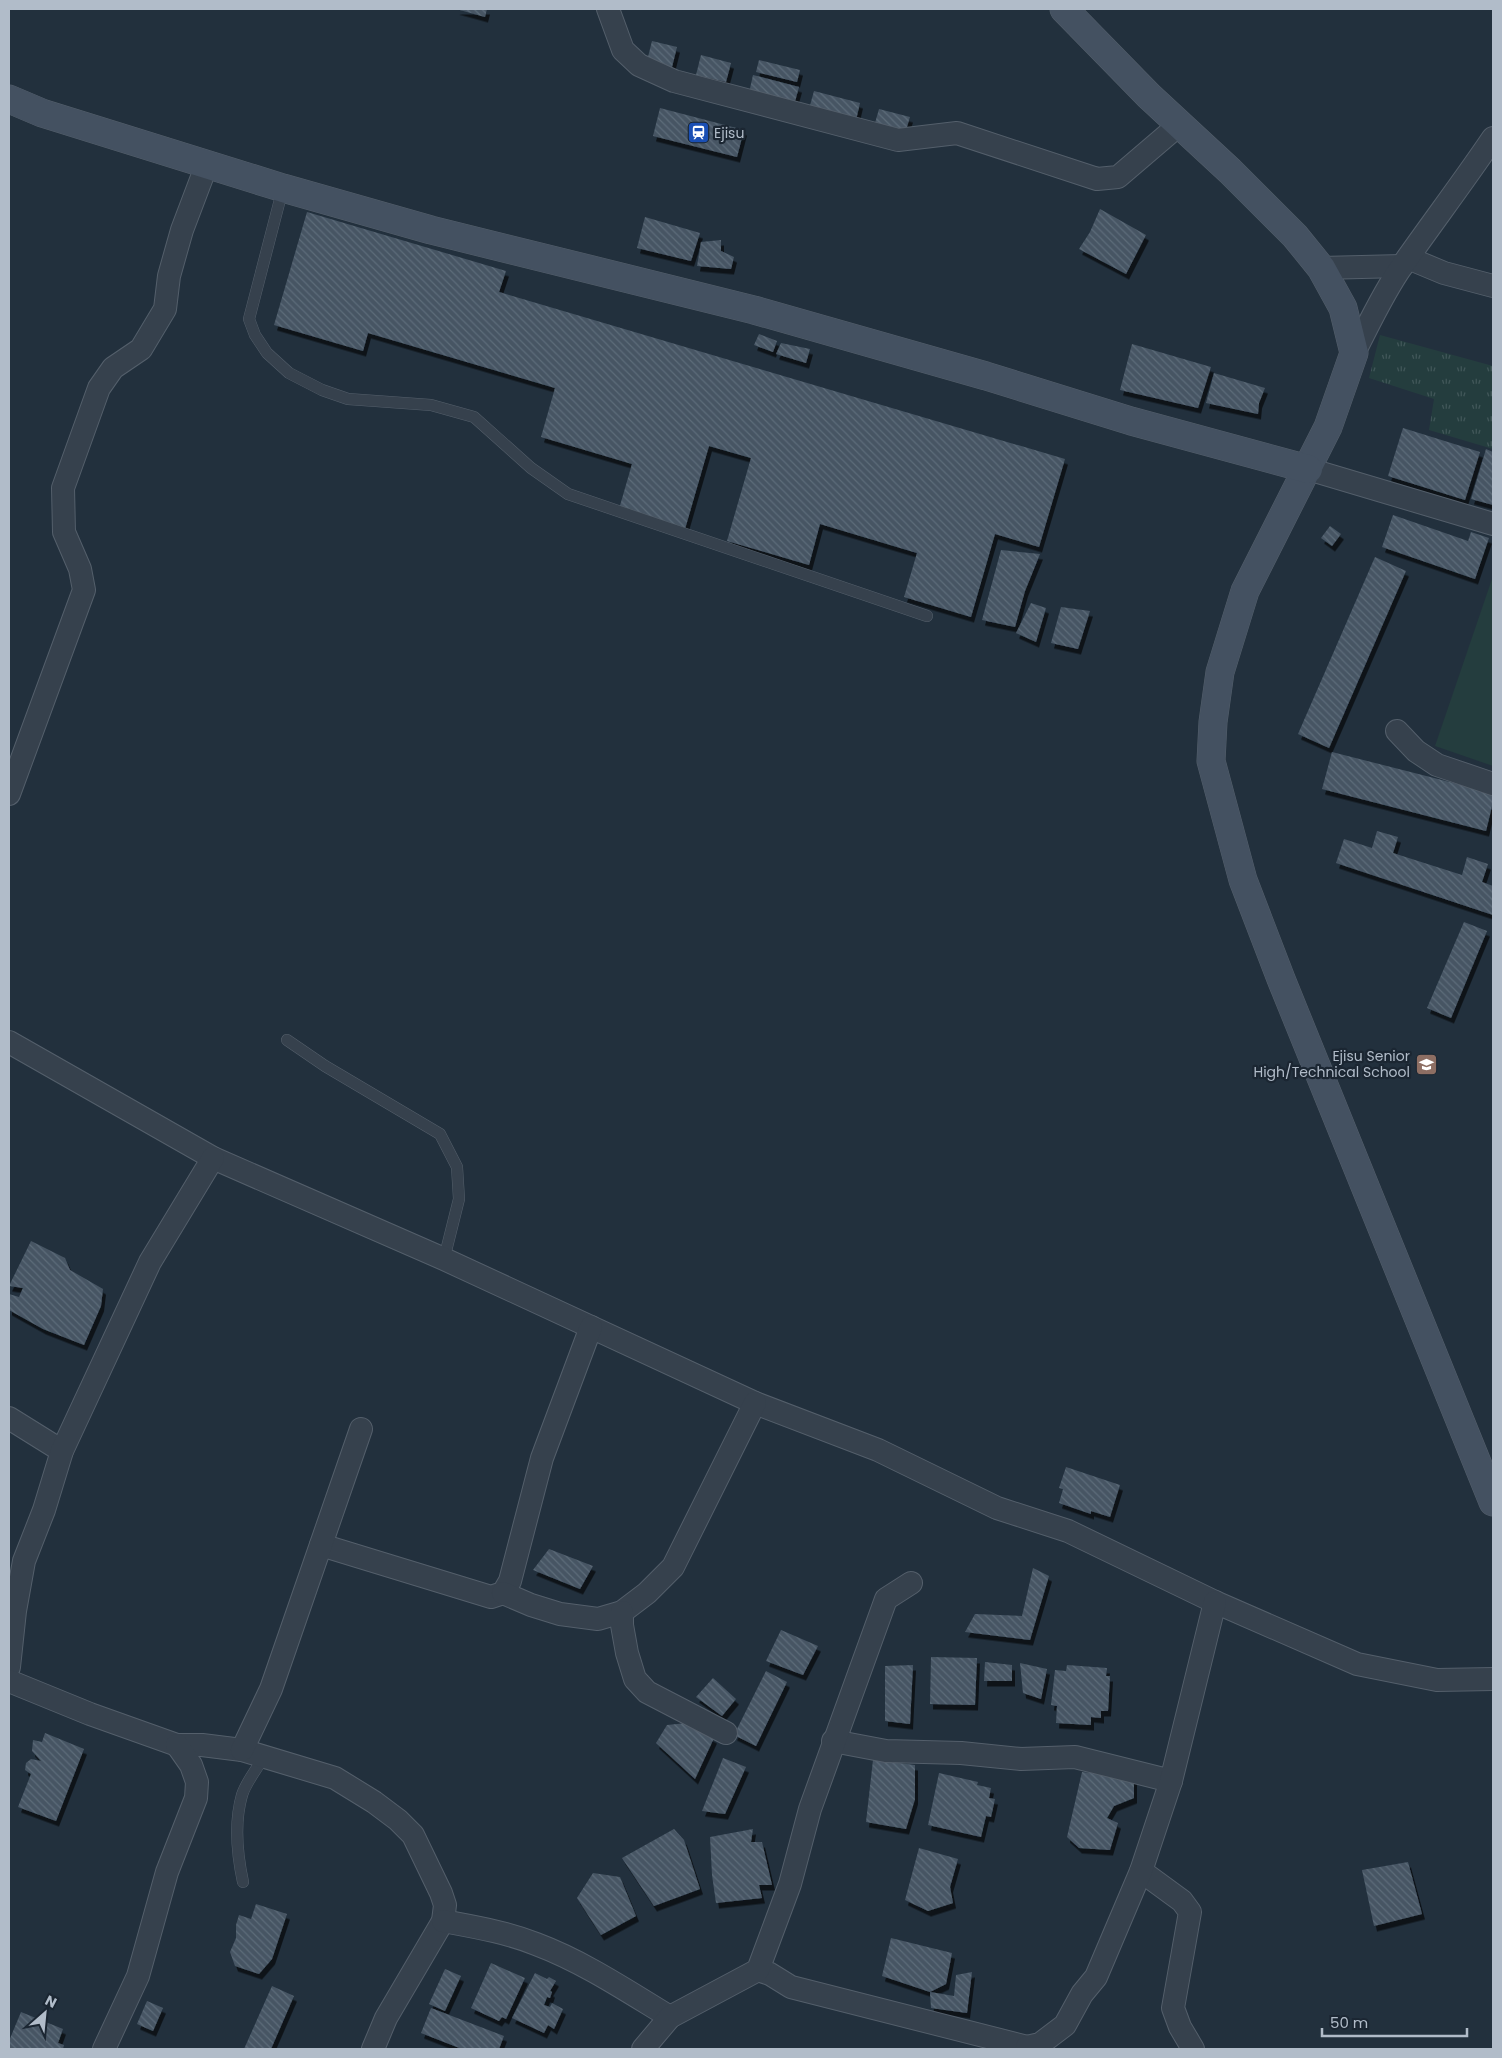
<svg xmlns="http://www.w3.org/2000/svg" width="1502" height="2058" viewBox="0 0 1502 2058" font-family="Poppins,sans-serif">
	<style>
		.grass { fill: url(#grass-tufts) }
		.pitch { fill: #243d3e }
		.building { fill: url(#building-back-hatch); filter: url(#shadow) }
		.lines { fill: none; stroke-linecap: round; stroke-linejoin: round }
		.lane-casing { stroke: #545f6b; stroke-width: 12 }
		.street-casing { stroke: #545f6b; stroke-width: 24 }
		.secondary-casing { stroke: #545f6b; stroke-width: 29 }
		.lane { stroke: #36414d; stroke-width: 11 }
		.street { stroke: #36414d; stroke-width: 22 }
		.secondary { stroke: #445161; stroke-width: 28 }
		.labels { text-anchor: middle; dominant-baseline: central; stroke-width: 4.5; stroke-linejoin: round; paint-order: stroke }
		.poi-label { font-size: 14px; fill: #b1bcc9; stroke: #1b2632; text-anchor: start }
	</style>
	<defs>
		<pattern id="grass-tufts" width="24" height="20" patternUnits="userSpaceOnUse" patternTransform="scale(1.25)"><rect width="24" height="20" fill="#243d3e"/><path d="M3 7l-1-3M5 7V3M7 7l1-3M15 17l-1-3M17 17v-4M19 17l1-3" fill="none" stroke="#415759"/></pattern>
		<pattern id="building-back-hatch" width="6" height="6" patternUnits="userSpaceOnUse" patternTransform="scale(1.25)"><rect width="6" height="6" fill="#465564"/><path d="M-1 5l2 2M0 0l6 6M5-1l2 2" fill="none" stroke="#5e6c79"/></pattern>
		<filter id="shadow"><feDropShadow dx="3" dy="5.5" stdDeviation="0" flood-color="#0009"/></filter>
	</defs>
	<rect width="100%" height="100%" fill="#22303d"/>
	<polygon class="grass" points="1380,335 1493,366 1493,449 1429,430 1434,399 1369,378"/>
	<polygon class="pitch" points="1493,576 1493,766 1435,746"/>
	<g class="building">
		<polygon points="456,9 487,9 485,17"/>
		<polygon points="652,41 677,47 671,71 646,65"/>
		<polygon points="701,55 731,63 726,82 696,75"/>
		<polygon points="759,60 800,70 797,82 756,72"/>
		<polygon points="753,75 799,87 794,105 749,93"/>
		<polygon points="814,91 860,103 856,120 809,109"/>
		<polygon points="660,108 744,130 737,157 653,136"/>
		<polygon points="879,109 910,117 906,130 875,123"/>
		<polygon points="1100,209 1146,235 1126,274 1079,249 1090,232"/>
		<polygon points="307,212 506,271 499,292 1065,459 1039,547 995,534 971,617 904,597 917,553 820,524 809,565 727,541 751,458 709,446 685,529 619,509 632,464 541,437 555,388 368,333 363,351 274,325"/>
		<polygon points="645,217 700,233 691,261 637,248"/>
		<polygon points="721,240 721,251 734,257 731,269 697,266 701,242"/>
		<polygon points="759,334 777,341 773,352 754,345"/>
		<polygon points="781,343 810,349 806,363 776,354"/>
		<polygon points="1132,344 1211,367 1198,408 1120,390"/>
		<polygon points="1214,373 1265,388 1259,403 1258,414 1206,403"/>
		<polygon points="1403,428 1480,452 1465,500 1388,476"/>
		<polygon points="1486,449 1493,452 1493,505 1471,499"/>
		<polygon points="1393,515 1468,541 1471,532 1489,538 1475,579 1382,547"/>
		<polygon points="1330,526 1341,534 1332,546 1321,538"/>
		<polygon points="1001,550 1040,554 1025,591 1015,627 982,620"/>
		<polygon points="1375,557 1406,571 1329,748 1298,734"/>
		<polygon points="1031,603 1046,608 1036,642 1016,633"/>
		<polygon points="1061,607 1090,611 1078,649 1051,643"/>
		<polygon points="1332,752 1493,793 1493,802 1486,831 1322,789"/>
		<polygon points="1377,831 1398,837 1393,853 1462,875 1467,857 1488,864 1482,882 1493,886 1493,915 1336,863 1344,839 1372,848"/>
		<polygon points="1464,922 1487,931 1451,1018 1427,1008"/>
		<polygon points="31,1241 65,1258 70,1270 103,1289 101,1306 84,1345 43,1329 9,1310 9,1294 19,1297 23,1288 9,1286"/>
		<polygon points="1066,1467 1120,1485 1110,1517 1091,1511 1091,1514 1059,1503 1063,1489 1059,1488"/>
		<polygon points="549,1549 593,1566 580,1589 533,1570"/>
		<polygon points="1033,1568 1049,1576 1030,1640 965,1632 975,1614 1022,1616"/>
		<polygon points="781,1630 818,1646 803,1675 766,1661"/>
		<polygon points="931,1657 977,1658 975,1705 930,1704"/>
		<polygon points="985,1662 1012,1665 1012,1681 984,1681"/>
		<polygon points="1020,1663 1047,1669 1041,1699 1023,1693"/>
		<polygon points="913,1665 910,1724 885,1721 885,1666"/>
		<polygon points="1067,1665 1107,1668 1106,1676 1110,1676 1108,1711 1101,1711 1101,1718 1091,1717 1091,1725 1056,1723 1057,1706 1051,1705 1055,1670 1066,1671"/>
		<polygon points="766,1671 787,1682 756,1746 734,1735"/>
		<polygon points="713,1678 736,1699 722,1716 696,1697"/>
		<polygon points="687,1723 714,1738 695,1779 656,1743 667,1725"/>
		<polygon points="45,1733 84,1749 56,1821 18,1807 31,1774 25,1770 26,1763 31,1759 41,1761 32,1751 33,1740 42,1742"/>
		<polygon points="723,1758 746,1767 725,1814 702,1811"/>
		<polygon points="873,1760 915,1765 915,1799 906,1829 866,1822"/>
		<polygon points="1082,1772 1134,1778 1134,1798 1114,1806 1107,1818 1118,1823 1110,1850 1079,1848 1067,1837"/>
		<polygon points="939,1773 978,1782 977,1785 991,1788 989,1798 995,1799 991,1817 986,1816 981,1837 928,1825"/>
		<polygon points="674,1829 684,1840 700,1889 654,1906 622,1858"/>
		<polygon points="753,1829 751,1842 762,1842 772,1885 759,1885 762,1898 716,1903 712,1875 710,1837"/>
		<polygon points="919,1848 958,1859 950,1887 953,1903 928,1911 905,1900"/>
		<polygon points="1408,1862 1422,1914 1374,1926 1362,1870"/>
		<polygon points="593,1873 620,1877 636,1916 601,1935 577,1898"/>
		<polygon points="256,1904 287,1914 272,1959 259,1974 235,1966 230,1952 236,1938 236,1925 239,1915 251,1919"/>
		<polygon points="891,1938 952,1953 946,1984 930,1992 954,1996 956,1975 972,1972 967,2013 931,2008 930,1992 882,1976"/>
		<polygon points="491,1963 525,1978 506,2019 502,2017 499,2021 471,2008"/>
		<polygon points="445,1969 461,1976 445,2011 429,2004"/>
		<polygon points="535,1973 547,1979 549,1977 556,1981 550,1991 552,1992 550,1998 547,1997 544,2005 550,2007 552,2003 563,2009 554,2029 548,2025 544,2033 512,2018"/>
		<polygon points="272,1986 294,1996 271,2049 244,2049"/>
		<polygon points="147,2001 163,2008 153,2031 137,2024"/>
		<polygon points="431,2008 504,2036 499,2049 462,2049 421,2033"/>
		<polygon points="21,2012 63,2029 58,2043 64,2045 63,2049 9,2049 9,2041"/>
	</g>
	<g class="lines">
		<defs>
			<g id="lane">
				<polyline points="283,188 249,319 255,335 267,353 289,373 322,390 348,399 431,405 474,417 531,468 568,494 927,616"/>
				<polyline points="287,1040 325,1066 440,1134 457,1167 459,1199 444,1259"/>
				<path d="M243 1882C237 1854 234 1823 242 1795 246 1782 257 1769 263 1758"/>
			</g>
			<g id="street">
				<polyline points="608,9 623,50 639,65 674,81 898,140 957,133 1097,179 1118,177 1180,124"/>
				<polyline points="1408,258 1444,273 1493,286"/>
				<polyline points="1321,268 1402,266"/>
				<path d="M1354 353C1369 324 1383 293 1402 266 1432 223 1464 181 1493 138"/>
				<polyline points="1308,469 1493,524"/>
				<polyline points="1397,731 1416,751 1437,765 1493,784"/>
				<polyline points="9,794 84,590 80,569 64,532 63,488 99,388 113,368 141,349 165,309 169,276 182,230 207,164"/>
				<polyline points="9,1042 213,1158 444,1259 755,1403 878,1450 997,1508 1068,1531 1215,1602 1357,1664 1437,1680 1493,1679"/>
				<polyline points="9,1418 62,1451"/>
				<polyline points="321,1545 491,1597 503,1593 510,1581 542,1458 591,1327"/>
				<polyline points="503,1593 531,1605 560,1614 598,1619 622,1612 647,1593 673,1567 755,1403"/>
				<polyline points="622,1612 622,1625 627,1653 635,1679 647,1692 726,1733"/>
				<polyline points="9,1667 15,1611 24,1561 44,1510 62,1451 150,1262 213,1158"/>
				<polyline points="9,1681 90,1714 177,1745 202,1745 242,1750 335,1778 374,1802 398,1820 413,1835 441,1893 445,1905 443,1921 386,2018 373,2049"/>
				<polyline points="833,1741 886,1751 961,1753 1021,1759 1075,1757 1171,1781"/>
				<polyline points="242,1750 271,1689 361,1429"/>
				<polyline points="1141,1871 1182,1901 1190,1912 1173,2008 1180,2027 1193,2049"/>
				<path d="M443 1921C475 1927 506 1932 536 1944 584 1962 627 1991 670 2017"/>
				<polyline points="758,1970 770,1974 791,1987 1027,2047 1030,2049"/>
				<polyline points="1027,2047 1040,2044 1065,2025 1082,1994 1096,1977 1141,1871 1171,1781 1215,1602"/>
				<polyline points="104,2049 138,1976 167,1872 196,1798 197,1782 191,1765 177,1745"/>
				<polyline points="643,2049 670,2017 758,1970 790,1884 810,1809 886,1599 911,1583"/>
			</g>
			<g id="secondary">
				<polyline points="1064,9 1149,96 1230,171 1295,236 1321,268 1343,308 1354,353 1328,427 1245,591 1220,672 1213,722 1211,761 1243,880 1281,979 1493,1502"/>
				<polyline points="9,99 42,113 283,188 431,230 754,310 986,376 1131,421 1308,469"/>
			</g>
		</defs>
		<use href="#lane" class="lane-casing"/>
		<use href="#street" class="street-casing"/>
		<use href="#secondary" class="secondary-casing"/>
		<use href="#lane" class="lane"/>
		<use href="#street" class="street"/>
		<use href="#secondary" class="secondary"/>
	</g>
	<defs>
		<symbol id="station-square" viewBox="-11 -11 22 22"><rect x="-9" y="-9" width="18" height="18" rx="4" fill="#1a4fb4" stroke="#1b2632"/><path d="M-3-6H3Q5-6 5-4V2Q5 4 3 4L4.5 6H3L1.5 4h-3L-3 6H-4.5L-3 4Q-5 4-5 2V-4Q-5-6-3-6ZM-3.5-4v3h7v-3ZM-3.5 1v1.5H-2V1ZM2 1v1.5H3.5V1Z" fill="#fff"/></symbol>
		<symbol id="school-square" viewBox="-11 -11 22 22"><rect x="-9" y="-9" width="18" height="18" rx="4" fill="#8d6e63" stroke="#1b2632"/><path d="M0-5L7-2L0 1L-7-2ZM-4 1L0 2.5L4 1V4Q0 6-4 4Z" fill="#fff"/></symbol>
	</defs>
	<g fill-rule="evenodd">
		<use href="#station-square" x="686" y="120" width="25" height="25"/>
		<use href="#school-square" x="1414" y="1052" width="25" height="25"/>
	</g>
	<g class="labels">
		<g class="poi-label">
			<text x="714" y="133">Ejisu</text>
			<text x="1410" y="1056" text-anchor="end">Ejisu Senior<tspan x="1410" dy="16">High/Technical School</tspan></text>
		</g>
	</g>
	<rect width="1502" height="2058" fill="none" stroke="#b1bcc9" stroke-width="20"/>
	<g transform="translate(45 2013) rotate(27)" stroke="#1b2632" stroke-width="4" paint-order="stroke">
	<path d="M0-4L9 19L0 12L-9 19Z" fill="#b1bcc9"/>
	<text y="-8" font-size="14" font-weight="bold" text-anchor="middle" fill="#b1bcc9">N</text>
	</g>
	<path d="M1322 2028v8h145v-8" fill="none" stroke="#b1bcc9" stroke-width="2.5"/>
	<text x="1330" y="2028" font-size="15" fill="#b1bcc9" stroke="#1b2632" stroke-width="4" paint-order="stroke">50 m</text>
</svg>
